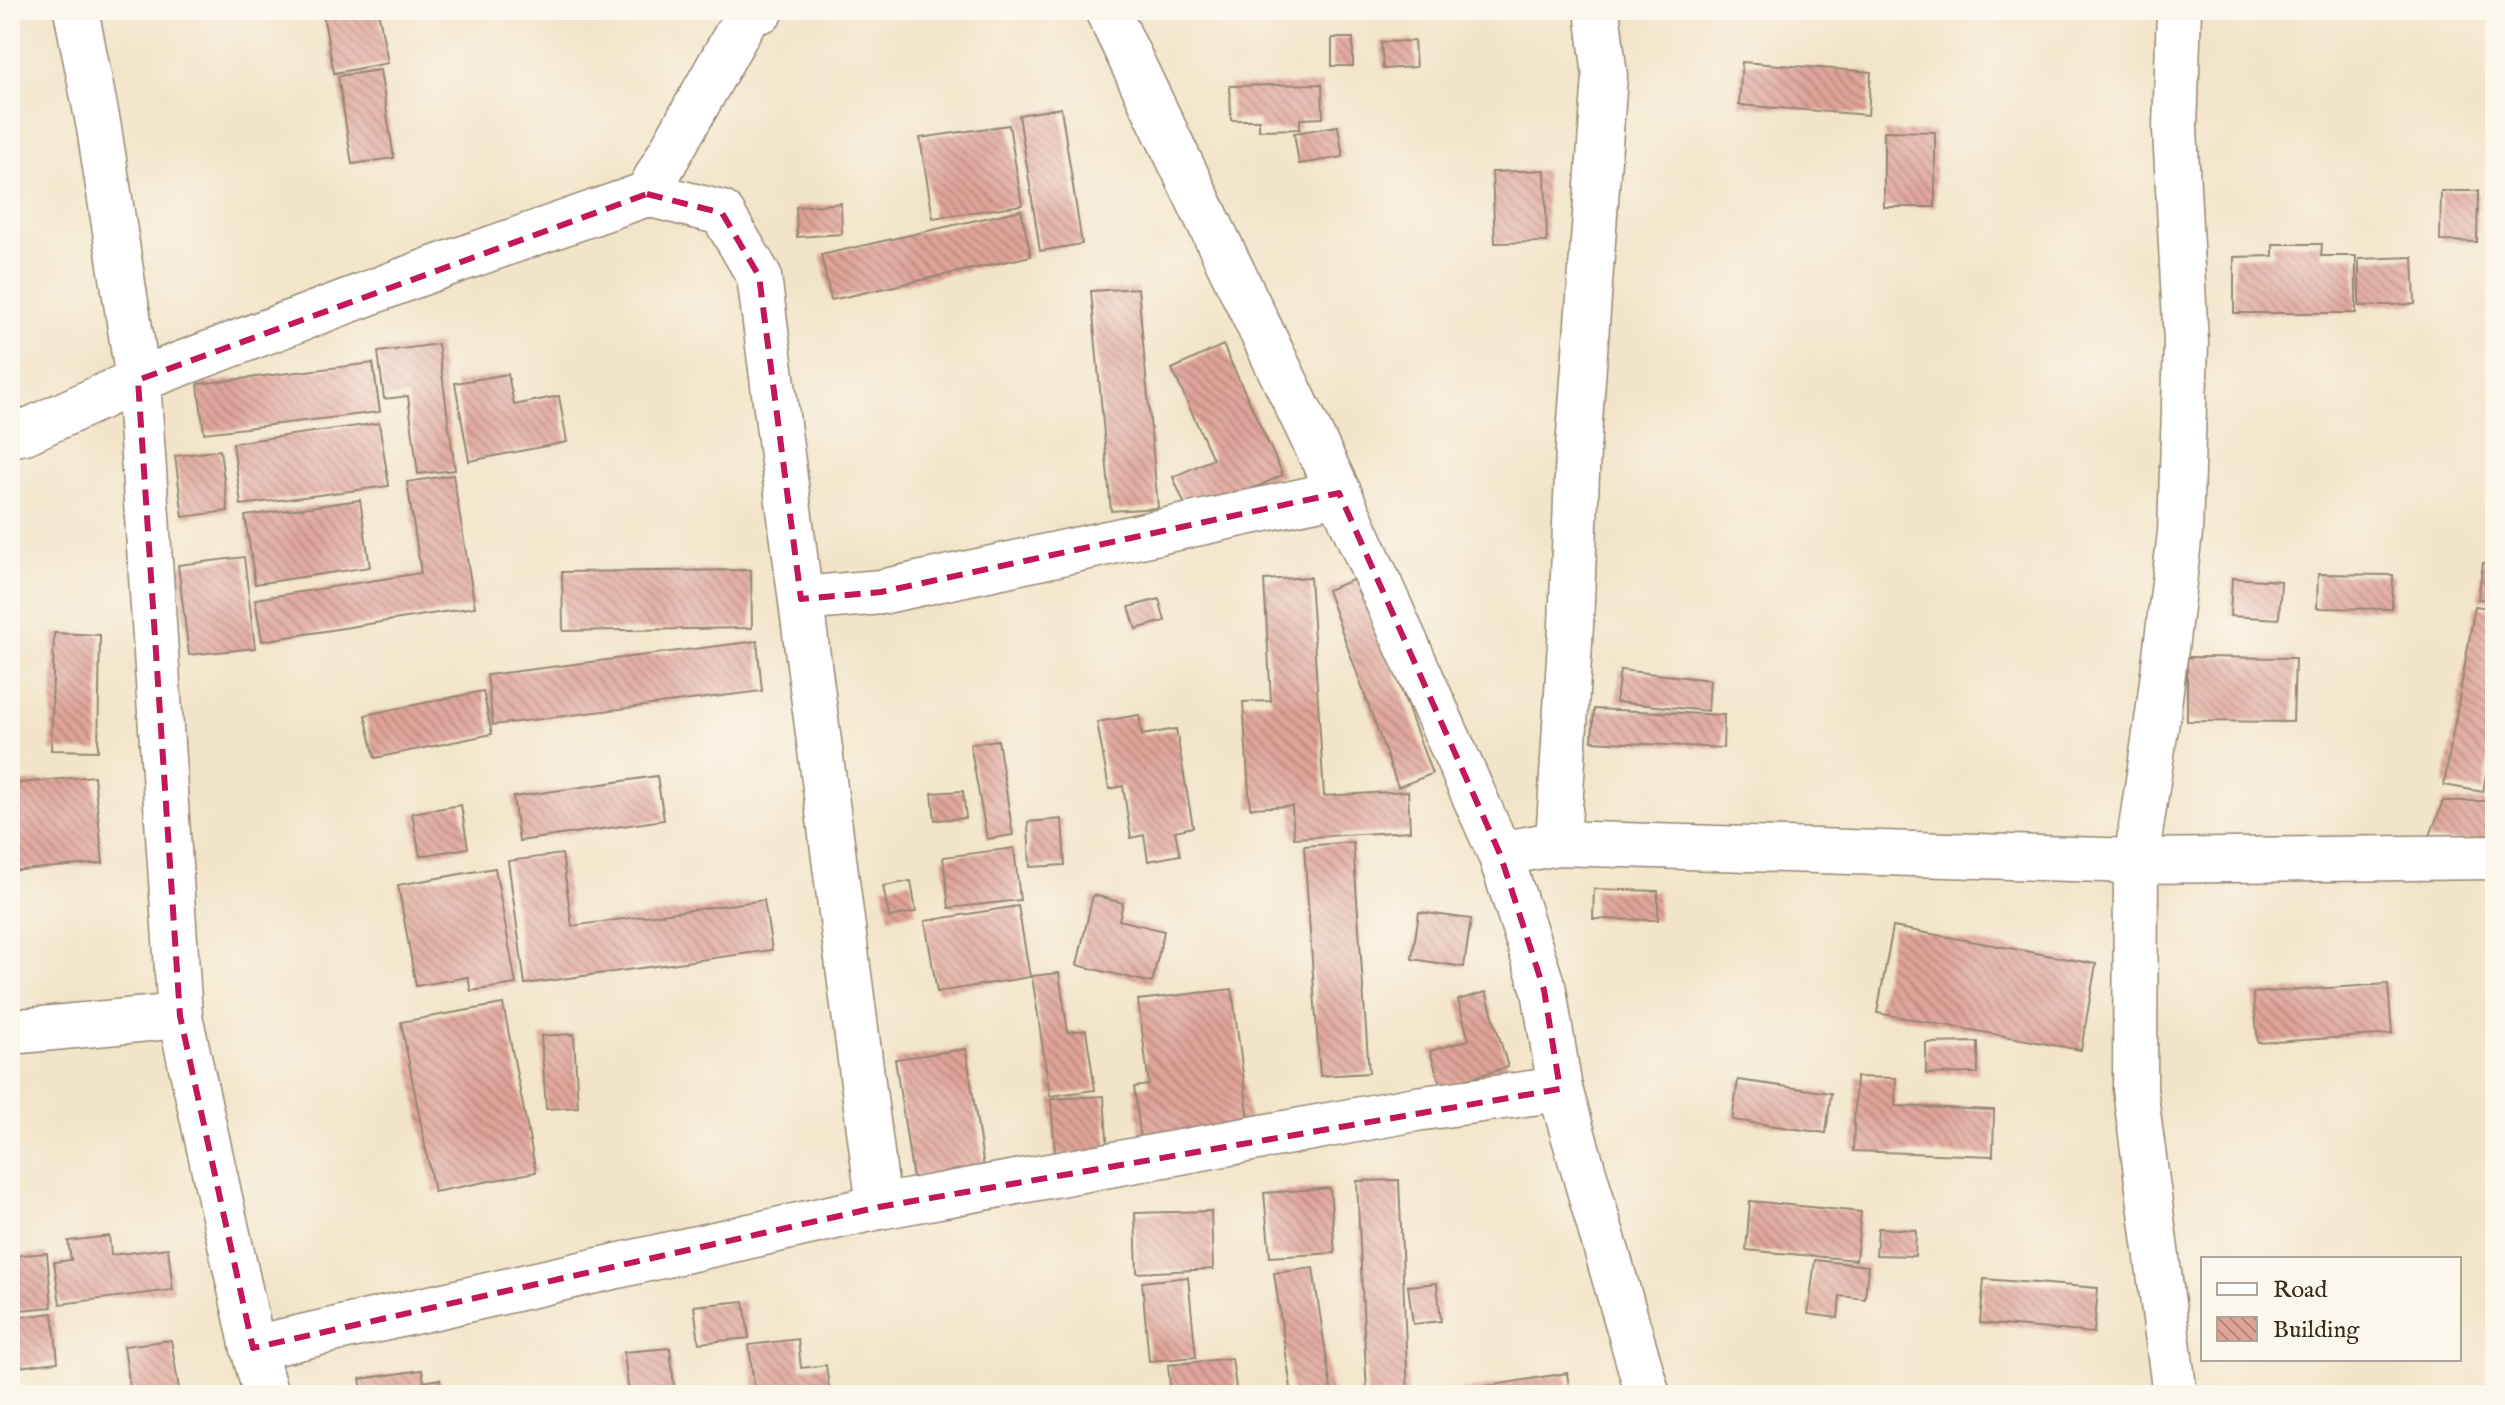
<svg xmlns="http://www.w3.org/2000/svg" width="2505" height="1405" viewBox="0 0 2505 1405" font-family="'IM FELL English',serif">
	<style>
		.building { fill: url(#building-back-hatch) }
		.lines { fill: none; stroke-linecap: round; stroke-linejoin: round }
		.minor-casing { stroke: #968773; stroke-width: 47 }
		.minor { stroke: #fff; stroke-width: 44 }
		.marked { fill: none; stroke: #c2185b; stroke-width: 6; stroke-dasharray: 16 10; stroke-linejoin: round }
	</style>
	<defs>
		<pattern id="building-back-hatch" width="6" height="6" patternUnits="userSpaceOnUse" patternTransform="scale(2)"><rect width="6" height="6" fill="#dfa399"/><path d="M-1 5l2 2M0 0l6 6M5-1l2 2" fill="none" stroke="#b6857c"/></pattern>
	</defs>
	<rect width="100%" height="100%" fill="#fbf7ec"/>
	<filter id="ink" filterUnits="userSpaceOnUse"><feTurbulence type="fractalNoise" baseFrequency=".0125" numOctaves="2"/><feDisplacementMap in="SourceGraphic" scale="16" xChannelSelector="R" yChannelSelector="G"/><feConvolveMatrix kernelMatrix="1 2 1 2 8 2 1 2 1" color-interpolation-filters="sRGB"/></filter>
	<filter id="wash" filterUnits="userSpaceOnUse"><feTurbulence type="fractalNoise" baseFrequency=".006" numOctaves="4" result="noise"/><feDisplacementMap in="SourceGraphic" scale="32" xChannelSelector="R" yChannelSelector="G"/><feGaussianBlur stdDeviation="1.8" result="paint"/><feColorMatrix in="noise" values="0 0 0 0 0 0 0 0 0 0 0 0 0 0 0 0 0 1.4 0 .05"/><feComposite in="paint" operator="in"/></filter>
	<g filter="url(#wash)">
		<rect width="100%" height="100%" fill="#f2e4c8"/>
		<g id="blocks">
			<g class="building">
				<polygon points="322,10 378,10 388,63 334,73"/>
				<rect x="1332" y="38" width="21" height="28"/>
				<polygon points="1414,41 1416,67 1383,69 1381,42"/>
				<polygon points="1742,62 1871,72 1868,115 1739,105"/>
				<polygon points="380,70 394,158 352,164 338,76"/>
				<polygon points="1322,84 1323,118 1300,119 1300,129 1259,130 1259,120 1231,120 1230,86"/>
				<polygon points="1061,108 1082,244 1040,251 1019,115"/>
				<polygon points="1009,125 1022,205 933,218 920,138"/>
				<polygon points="1338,126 1343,157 1299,164 1294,133"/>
				<polygon points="1884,131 1935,132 1935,207 1884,207"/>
				<polygon points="1545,170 1547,242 1495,243 1492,172"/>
				<polygon points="2441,191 2478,191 2477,242 2440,241"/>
				<polygon points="841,203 842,234 797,237 796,207"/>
				<polygon points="1021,210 1031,256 831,300 821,255"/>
				<polygon points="2273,244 2322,244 2321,256 2356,256 2356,313 2234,313 2234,257 2273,256"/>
				<polygon points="2413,257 2415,304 2359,306 2359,259"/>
				<polygon points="1138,288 1158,508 1111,511 1091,291"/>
				<polygon points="438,344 455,470 418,474 408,396 384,399 378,352"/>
				<polygon points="1223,345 1283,475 1190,517 1173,477 1213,459 1172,369"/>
				<polygon points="373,363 380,412 204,433 198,384"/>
				<polygon points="508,374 514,405 559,396 567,442 469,461 455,383"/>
				<polygon points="379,423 389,486 241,505 233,443"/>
				<polygon points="220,450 228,511 183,517 175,456"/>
				<polygon points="453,475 475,607 262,641 255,599 421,573 407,482"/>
				<polygon points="360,500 370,567 255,584 245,516"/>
				<polygon points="244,557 255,648 189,655 178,565"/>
				<polygon points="2483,563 2495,563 2495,600 2478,599"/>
				<polygon points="751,570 752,628 563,631 562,572"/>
				<polygon points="2318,574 2393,575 2392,609 2317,608"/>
				<polygon points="1310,577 1324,796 1408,791 1410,831 1294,838 1292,806 1250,808 1243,702 1271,701 1264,580"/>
				<polygon points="1360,577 1432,774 1398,787 1327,590"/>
				<polygon points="2232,578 2281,581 2279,619 2230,616"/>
				<polygon points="1159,599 1165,621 1136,629 1129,607"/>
				<polygon points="2475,606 2495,609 2495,725 2483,792 2444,785"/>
				<polygon points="54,633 100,635 98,751 51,750"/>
				<polygon points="757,641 762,691 493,725 487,675"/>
				<polygon points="2187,657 2295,658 2293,722 2187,721"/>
				<polygon points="1620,670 1710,680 1708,711 1616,702"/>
				<polygon points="483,691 492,734 375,758 365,715"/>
				<polygon points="1594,709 1724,715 1723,748 1592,741"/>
				<polygon points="1139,715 1142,735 1176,729 1193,827 1175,831 1180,855 1148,861 1144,835 1131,838 1123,786 1109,789 1097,722"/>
				<polygon points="998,740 1013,835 987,839 970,744"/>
				<polygon points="94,776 103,863 10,871 10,784"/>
				<polygon points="657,776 664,820 519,841 513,797"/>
				<polygon points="963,791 966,818 935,820 932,793"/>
				<polygon points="2443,801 2495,801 2495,841 2428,841"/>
				<polygon points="461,805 468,848 420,856 412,813"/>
				<polygon points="1062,819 1065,865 1030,867 1028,822"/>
				<polygon points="1353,842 1369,1073 1320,1076 1304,846"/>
				<polygon points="1014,848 1020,900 949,908 943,857"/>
				<polygon points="562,854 572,926 764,900 772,950 525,984 508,861"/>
				<polygon points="495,868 516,984 471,991 468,977 416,986 398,885"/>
				<polygon points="911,881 916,912 889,917 883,886"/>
				<polygon points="1594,889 1658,891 1658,920 1593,919"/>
				<polygon points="1093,895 1123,903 1119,920 1164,931 1152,983 1077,965"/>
				<polygon points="1018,906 1030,977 937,992 925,921"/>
				<polygon points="1419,912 1471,919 1464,967 1412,959"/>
				<polygon points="1893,927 2096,964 2081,1050 1877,1013"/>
				<polygon points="1059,973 1068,1032 1086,1030 1095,1090 1050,1096 1032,976"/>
				<polygon points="2388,984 2392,1034 2258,1043 2253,993"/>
				<polygon points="1232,989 1250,1128 1141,1141 1134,1087 1149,1085 1138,1000"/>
				<polygon points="1486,992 1508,1067 1441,1087 1430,1051 1469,1040 1458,1000"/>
				<polygon points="503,1004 536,1172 434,1192 401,1022"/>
				<polygon points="574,1034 578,1107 546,1109 541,1036"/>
				<polygon points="1978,1042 1978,1073 1926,1074 1926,1043"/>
				<polygon points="966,1049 984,1168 913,1179 895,1059"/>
				<polygon points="1856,1077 1896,1078 1895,1106 1994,1110 1993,1156 1853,1151"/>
				<polygon points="1738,1080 1831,1093 1826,1133 1732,1120"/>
				<polygon points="1104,1096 1108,1152 1055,1155 1051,1099"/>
				<polygon points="1399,1180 1408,1395 1367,1395 1357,1181"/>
				<polygon points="1330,1188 1335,1253 1270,1257 1264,1193"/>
				<polygon points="1750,1201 1861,1212 1856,1260 1746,1250"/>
				<polygon points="1211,1211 1213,1269 1137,1273 1135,1213"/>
				<polygon points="1878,1228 1916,1230 1915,1256 1876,1255"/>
				<polygon points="109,1236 111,1255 168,1248 173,1290 60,1304 54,1262 71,1260 68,1241"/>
				<polygon points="47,1253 52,1307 10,1311 10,1256"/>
				<polygon points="1815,1260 1868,1266 1865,1299 1840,1296 1838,1318 1808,1314"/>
				<polygon points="1313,1268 1332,1395 1292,1395 1274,1273"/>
				<polygon points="1188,1277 1196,1357 1149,1361 1142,1282"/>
				<polygon points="1984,1279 2098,1288 2094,1333 1980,1323"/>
				<polygon points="1437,1283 1441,1321 1413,1324 1408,1286"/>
				<polygon points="744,1301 749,1338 699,1343 694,1306"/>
				<polygon points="53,1313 58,1362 10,1368 10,1318"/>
				<polygon points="798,1339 801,1368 826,1365 830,1395 755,1395 749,1345"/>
				<polygon points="171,1340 180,1395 131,1395 124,1346"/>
				<polygon points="670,1348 675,1395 629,1395 624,1352"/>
				<polygon points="1232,1358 1237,1395 1171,1395 1168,1365"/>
				<polygon points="422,1370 424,1382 440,1379 442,1395 363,1395 360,1379"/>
				<polygon points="1567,1373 1570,1395 1444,1395 1444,1393"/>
			</g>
		</g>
	</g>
	<g filter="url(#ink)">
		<use href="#blocks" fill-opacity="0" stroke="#968773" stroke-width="2"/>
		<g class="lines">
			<defs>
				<g id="minor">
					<polyline points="76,10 99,128 138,380 180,1016 253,1348 266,1395"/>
					<polyline points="1107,10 1339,493 1500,854 1544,990 1560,1089 1648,1395"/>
					<polyline points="647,194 749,12 762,10"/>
					<polyline points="10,435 25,432 138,380 430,270 647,194 722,213 759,276 879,1207"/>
					<polyline points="801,599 881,592 1339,493"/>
					<polyline points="1558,843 1571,625 1578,449 1605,76 1597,10"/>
					<polyline points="1500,854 1558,843 2136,861 2495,857"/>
					<polyline points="10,1032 180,1016"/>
					<polyline points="253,1348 879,1207 1416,1109 1560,1089"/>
					<polyline points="2175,1395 2135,1089 2136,861 2158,714 2180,533 2186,343 2175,129 2179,10"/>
				</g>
			</defs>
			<use href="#minor" class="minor-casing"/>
			<use href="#minor" class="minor"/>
		</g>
	</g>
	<path class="marked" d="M647 194 722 213 759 276 801 599 881 592 1339 493 1500 854 1544 990 1560 1089 879 1207 253 1348 180 1016 138 380Z"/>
	<rect width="2505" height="1405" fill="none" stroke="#fbf7ec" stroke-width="40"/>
	<rect x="2201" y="1257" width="260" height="104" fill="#fbf7ec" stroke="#aea59a" stroke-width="2"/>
	<rect x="2217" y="1283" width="40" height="12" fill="#ffffff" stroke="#aea59a" stroke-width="2"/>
	<text x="2273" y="1297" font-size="24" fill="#3b2a1e">Road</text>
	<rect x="2217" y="1317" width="40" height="24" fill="url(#building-back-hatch)" stroke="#aea59a" stroke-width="2"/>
	<text x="2273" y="1337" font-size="24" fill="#3b2a1e">Building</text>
</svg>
